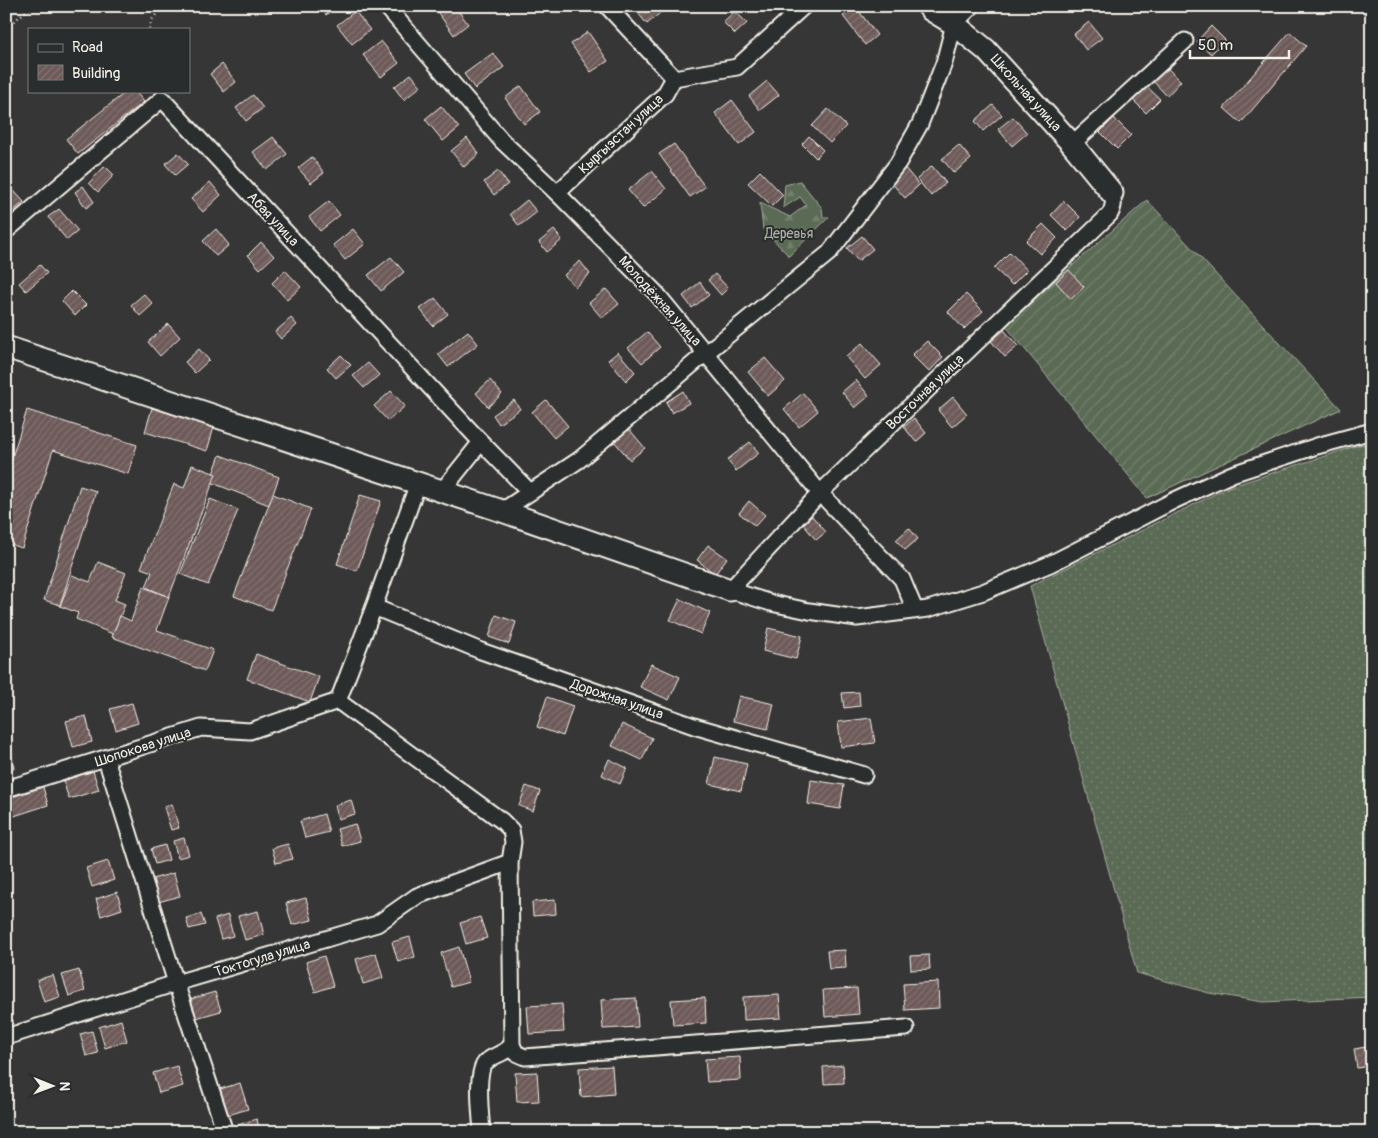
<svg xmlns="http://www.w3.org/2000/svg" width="1378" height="1138" viewBox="0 0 1378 1138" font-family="Pangolin,sans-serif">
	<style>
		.grass { fill: url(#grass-dots); stroke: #a7ae9e }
		.forest { fill: url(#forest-firs); stroke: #a7ae9e }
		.garden { fill: url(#garden-furrows); stroke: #a7ae9e }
		.building { fill: url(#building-hatch); stroke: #f4f1e8 }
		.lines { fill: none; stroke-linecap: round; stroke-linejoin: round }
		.street-casing { stroke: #f4f1e8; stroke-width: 19 }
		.secondary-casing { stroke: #f4f1e8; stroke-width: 25 }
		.path { stroke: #f4f1e8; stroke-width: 2.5; stroke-dasharray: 1 4; stroke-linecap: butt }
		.street { stroke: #2a2d2e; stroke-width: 15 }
		.secondary { stroke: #2a2d2e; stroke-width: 21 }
		.labels { text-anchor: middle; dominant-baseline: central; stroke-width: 4; stroke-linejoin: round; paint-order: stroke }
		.street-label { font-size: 14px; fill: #f4f1e8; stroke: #2a2d2e }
		.park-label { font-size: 14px; fill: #afb5a5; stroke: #2a2d2e }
	</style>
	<defs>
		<pattern id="grass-dots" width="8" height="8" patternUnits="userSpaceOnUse" patternTransform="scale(1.25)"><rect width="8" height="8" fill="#5a6b54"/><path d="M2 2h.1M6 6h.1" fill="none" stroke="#72816d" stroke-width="1.8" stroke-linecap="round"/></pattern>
		<pattern id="forest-firs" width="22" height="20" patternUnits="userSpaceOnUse" patternTransform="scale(1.25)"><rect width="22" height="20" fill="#5a6b54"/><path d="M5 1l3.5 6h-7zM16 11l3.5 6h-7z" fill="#72816d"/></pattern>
		<pattern id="garden-furrows" width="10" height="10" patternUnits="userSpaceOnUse" patternTransform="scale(1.25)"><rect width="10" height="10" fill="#5a6b54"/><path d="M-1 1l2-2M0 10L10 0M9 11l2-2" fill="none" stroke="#72816d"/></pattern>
		<pattern id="building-hatch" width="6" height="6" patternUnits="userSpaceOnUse" patternTransform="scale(1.25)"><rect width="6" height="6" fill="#6d5a59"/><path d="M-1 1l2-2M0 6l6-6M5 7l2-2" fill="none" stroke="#827271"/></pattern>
	</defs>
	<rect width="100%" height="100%" fill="#373637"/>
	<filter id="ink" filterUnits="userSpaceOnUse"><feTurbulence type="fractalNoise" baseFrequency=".02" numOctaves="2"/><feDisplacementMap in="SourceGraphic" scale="10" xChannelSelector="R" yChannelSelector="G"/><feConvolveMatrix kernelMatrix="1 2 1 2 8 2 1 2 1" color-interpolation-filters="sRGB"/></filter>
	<g filter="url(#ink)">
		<polygon class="grass" points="1372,444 1372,997 1263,1002 1209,993 1137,973 1030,586 1229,487 1359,445"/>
		<polygon class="forest" points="800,181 822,208 823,217 829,217 789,256 763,229 760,203 790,217 806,205 800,197 783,208 785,185"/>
		<polygon class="garden" points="1147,200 1341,409 1147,498 1005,325"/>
		<g class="building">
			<polygon points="319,6 337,6 326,15"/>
			<polygon points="433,6 455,6 468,24 454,35"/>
			<polygon points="632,6 655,6 660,13 647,24"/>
			<polygon points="855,6 877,35 865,45 843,16"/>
			<polygon points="355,11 370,30 352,44 337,25"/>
			<polygon points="735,11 747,23 735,34 723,22"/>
			<polygon points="1089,22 1102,38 1086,50 1074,34"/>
			<polygon points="1211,26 1225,40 1211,54 1197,41"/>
			<polygon points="588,32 608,61 591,72 571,44"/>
			<polygon points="1290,32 1306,46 1241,123 1224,108"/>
			<polygon points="381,41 399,63 381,77 363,55"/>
			<polygon points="493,53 504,67 475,89 464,74"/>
			<polygon points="222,64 236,82 224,92 210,74"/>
			<polygon points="1166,67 1181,81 1167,96 1153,81"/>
			<polygon points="411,74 421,86 404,100 394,87"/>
			<polygon points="767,81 779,95 760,110 749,96"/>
			<polygon points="1145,85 1160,99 1146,113 1132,99"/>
			<polygon points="521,86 540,112 524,124 505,98"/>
			<polygon points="127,91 135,91 144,102 78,154 66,139"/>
			<polygon points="253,95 263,108 246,121 236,108"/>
			<polygon points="732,100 756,132 739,145 715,113"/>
			<polygon points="993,105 1002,115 983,131 975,121"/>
			<polygon points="441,106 459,128 443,141 425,119"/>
			<polygon points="828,109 846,126 830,143 812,126"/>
			<polygon points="1013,117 1027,133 1012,146 998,129"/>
			<polygon points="1114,118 1131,135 1117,149 1100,132"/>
			<polygon points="809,136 823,150 816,158 802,144"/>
			<polygon points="273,137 287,154 267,170 253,152"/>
			<polygon points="467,138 479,154 464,167 451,151"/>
			<polygon points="674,144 705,187 690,197 659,154"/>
			<polygon points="959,145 971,159 954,173 942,159"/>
			<polygon points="178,153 188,164 175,175 165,164"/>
			<polygon points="312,157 324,173 311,183 298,168"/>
			<polygon points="105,166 114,175 98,192 89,183"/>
			<polygon points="932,166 946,183 931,196 917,179"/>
			<polygon points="904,167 919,185 905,198 889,180"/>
			<polygon points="498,171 508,184 494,195 484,182"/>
			<polygon points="652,171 666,189 643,208 628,190"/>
			<polygon points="760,171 783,195 772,206 748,183"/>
			<polygon points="210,182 221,195 203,212 191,199"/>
			<polygon points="83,186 94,202 86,208 75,192"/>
			<polygon points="14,191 24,202 6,217 6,198"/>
			<polygon points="527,200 537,212 519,226 510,214"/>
			<polygon points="329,201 340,215 320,231 309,217"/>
			<polygon points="1064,201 1080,217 1067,231 1051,215"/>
			<polygon points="59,209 78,231 67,240 48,217"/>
			<polygon points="1043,224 1057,238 1040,254 1026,241"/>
			<polygon points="216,229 229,245 216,256 203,241"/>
			<polygon points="353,229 365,244 345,260 333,245"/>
			<polygon points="554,230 562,240 547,252 539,242"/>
			<polygon points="862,236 873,249 858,261 847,248"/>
			<polygon points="261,242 274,256 260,269 248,255"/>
			<polygon points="1010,252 1027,270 1012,285 994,268"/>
			<polygon points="391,257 404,272 381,291 368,275"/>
			<polygon points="580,261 590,274 575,287 564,275"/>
			<polygon points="40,265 47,273 26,291 19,283"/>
			<polygon points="285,270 301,287 287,300 272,283"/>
			<polygon points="1069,270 1084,287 1071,299 1056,282"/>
			<polygon points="715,274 728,288 721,295 708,280"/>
			<polygon points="700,282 709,295 692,308 683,296"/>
			<polygon points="606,289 619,304 602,318 589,303"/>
			<polygon points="72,291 86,305 75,316 62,301"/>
			<polygon points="144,294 153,304 140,316 131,305"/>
			<polygon points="966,294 983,311 964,329 948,312"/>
			<polygon points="435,298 448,314 433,326 420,309"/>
			<polygon points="291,318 297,325 281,339 275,332"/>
			<polygon points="168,324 180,337 160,356 148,342"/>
			<polygon points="1004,330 1018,346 1005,357 991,341"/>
			<polygon points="468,331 478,344 448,367 438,354"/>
			<polygon points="647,332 660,347 642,363 628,348"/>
			<polygon points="927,341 943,357 929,372 912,355"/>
			<polygon points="862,343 881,365 865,379 846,357"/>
			<polygon points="199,349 209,360 195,373 185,362"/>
			<polygon points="618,352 635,372 626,381 608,360"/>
			<polygon points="341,355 351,365 336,378 327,368"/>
			<polygon points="765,358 785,381 768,396 748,372"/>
			<polygon points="368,363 379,375 364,388 353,376"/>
			<polygon points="490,380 502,394 488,407 476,393"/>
			<polygon points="856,380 869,396 855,408 842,392"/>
			<polygon points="391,391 405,406 388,421 374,406"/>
			<polygon points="683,391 689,403 672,413 666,402"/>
			<polygon points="803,393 818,411 799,427 784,409"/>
			<polygon points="953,397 967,414 952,427 938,410"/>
			<polygon points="514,400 520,409 499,424 493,415"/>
			<polygon points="546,400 568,426 554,438 532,412"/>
			<polygon points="152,408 214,427 207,451 145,432"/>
			<polygon points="27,410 137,445 128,474 53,450 22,548 6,543 6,476"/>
			<polygon points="914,418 926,433 916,442 904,427"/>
			<polygon points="629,429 645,448 630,460 614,441"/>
			<polygon points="750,442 759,453 736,471 727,460"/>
			<polygon points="220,455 279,477 269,505 210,482"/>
			<polygon points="192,465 216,474 169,597 146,587 152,572 141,568 174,484 184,488"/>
			<polygon points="80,486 96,491 60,605 44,600"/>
			<polygon points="273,494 311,509 271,610 234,596"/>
			<polygon points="360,495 381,501 357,571 337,564"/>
			<polygon points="210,499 238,510 208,585 180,574"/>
			<polygon points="749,501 765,515 755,526 739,513"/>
			<polygon points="812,516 826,532 816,540 803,524"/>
			<polygon points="909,528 918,539 905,550 896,540"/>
			<polygon points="708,545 727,558 715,574 697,560"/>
			<polygon points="98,562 126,573 115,600 125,604 113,634 76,619 78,613 60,606 72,575 90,582"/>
			<polygon points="143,587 169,597 157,630 213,650 205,671 112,637 120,616 131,621"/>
			<polygon points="680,599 710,613 701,634 670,620"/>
			<polygon points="496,615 516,622 509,644 489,637"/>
			<polygon points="768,628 802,636 796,659 763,651"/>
			<polygon points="256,654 319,677 310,702 247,679"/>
			<polygon points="651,664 680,677 669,700 640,687"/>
			<polygon points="859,692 860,706 844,708 842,693"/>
			<polygon points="739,696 774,704 768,729 733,721"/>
			<polygon points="547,697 573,706 563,736 537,727"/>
			<polygon points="132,703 138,723 116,730 110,709"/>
			<polygon points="86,716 92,742 73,747 66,721"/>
			<polygon points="871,718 875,743 841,747 838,722"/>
			<polygon points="622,724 652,738 642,760 612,746"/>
			<polygon points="11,747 14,769 6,770 6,748"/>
			<polygon points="715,757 747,764 741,791 709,784"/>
			<polygon points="609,759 627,768 620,784 602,775"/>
			<polygon points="93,771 99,790 69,799 63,781"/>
			<polygon points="811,780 844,785 840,809 808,804"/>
			<polygon points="526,786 540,791 533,811 519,806"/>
			<polygon points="43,787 48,805 8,818 6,812 6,799"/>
			<polygon points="351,800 355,814 338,819 335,805"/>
			<polygon points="172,804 179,828 171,830 164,807"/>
			<polygon points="324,814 329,832 305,838 300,821"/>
			<polygon points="355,824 360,841 342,846 337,829"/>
			<polygon points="184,838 189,855 178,858 173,841"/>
			<polygon points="288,844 293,859 276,863 272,848"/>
			<polygon points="165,845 169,860 155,864 151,849"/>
			<polygon points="108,861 114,880 92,887 86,868"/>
			<polygon points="174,873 180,896 158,902 152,879"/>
			<polygon points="117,892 122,909 101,916 96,899"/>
			<polygon points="306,898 312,920 292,925 286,903"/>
			<polygon points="555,900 556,914 533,916 532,902"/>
			<polygon points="258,911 264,935 245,940 238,916"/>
			<polygon points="201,914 205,925 189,929 186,918"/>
			<polygon points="228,915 233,936 221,939 215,919"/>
			<polygon points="480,917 487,938 466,944 460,923"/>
			<polygon points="410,937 415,957 398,962 392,942"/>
			<polygon points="459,947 469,982 451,987 441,953"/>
			<polygon points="845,950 846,968 829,969 827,951"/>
			<polygon points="376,953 383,978 363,984 356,959"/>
			<polygon points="929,955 930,969 911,970 910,956"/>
			<polygon points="324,956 333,986 315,992 306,962"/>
			<polygon points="79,970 85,991 69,996 62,975"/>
			<polygon points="53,975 60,997 44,1002 37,980"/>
			<polygon points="938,982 939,1008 905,1010 903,984"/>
			<polygon points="857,988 859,1014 825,1017 823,990"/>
			<polygon points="215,992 221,1011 196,1018 191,999"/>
			<polygon points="779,995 781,1018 744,1020 743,997"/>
			<polygon points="636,998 638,1027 603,1029 601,1000"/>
			<polygon points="705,998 706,1023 673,1025 671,1000"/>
			<polygon points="562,1004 564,1032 529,1034 527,1006"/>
			<polygon points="121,1020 127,1041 105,1048 99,1027"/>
			<polygon points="92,1031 98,1053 86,1056 80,1034"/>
			<polygon points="1366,1047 1369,1066 1357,1068 1354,1049"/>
			<polygon points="740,1057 741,1080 707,1082 705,1059"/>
			<polygon points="843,1065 844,1083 824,1084 823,1067"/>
			<polygon points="177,1066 183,1086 159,1093 153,1073"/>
			<polygon points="612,1066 614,1094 581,1097 579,1068"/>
			<polygon points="537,1072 539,1101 517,1102 515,1073"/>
			<polygon points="240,1083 248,1109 228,1115 220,1089"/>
			<polygon points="257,1119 260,1132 238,1132 236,1125"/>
		</g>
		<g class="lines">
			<defs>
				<g id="street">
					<polyline points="386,6 502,141 557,193 657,294 820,493 902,579 915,610"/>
					<polyline points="674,78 737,67 804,6"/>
					<polyline points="1072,144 1185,41"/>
					<polyline points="557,193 665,94 674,78 607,6"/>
					<path d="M1112 193C1114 202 1114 206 1110 214L820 493 730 590 771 603 809 611 857 618 928 609 983 592 1050 564 1173 501 1232 474 1317 446 1372 431"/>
					<polyline points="6,231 162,99 481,442 442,491"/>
					<polyline points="481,442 530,492"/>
					<polyline points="502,511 579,460 706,353 829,253 898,163 920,124 944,63 954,24 972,6"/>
					<polyline points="374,607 481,651 694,726 864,775"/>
					<polyline points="338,701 502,821 511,830 513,842 510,862 512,1045 516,1053 525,1057 906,1028"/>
					<polyline points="338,701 374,607 418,483"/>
					<polyline points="106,759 176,983 225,1132"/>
					<polyline points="6,789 201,728 250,731 338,701"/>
					<polyline points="6,1037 176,983 377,924 417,896 510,862"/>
					<path d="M482 1132C481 1116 475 1072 486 1062 494 1054 502 1056 512 1045"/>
				</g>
				<g id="secondary">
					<polyline points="928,6 931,10 954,24 986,50 1072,144 1112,193"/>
					<polyline points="6,347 502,511 730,590"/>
				</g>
			</defs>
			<use href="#street" class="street-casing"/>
			<use href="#secondary" class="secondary-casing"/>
			<g class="path">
				<polyline points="6,28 32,6"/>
				<polyline points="149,29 152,20 162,6"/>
			</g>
			<use href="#street" class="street"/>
			<use href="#secondary" class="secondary"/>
		</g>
	</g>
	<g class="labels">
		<g class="street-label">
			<text transform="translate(1026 93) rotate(48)">Школьная улица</text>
			<text transform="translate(621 134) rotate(-43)">Кыргызстан улица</text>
			<text transform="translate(273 219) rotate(47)">Абая улица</text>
			<text transform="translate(660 301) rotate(48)">Молодёжная улица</text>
			<text transform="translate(925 392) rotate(-44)">Восточная улица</text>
			<text transform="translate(617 699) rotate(19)">Дорожная улица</text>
			<text transform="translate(143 747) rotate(-18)">Шопокова улица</text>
			<text transform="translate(262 958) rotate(-17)">Токтогула улица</text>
		</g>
		<g class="park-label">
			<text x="789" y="233">Деревья</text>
		</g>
	</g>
	<rect width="1378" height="1138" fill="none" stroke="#2a2d2e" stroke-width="25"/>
	<rect x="12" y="12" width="1353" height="1113" fill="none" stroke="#f4f1e8" stroke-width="2" filter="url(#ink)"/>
	<rect x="28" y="28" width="162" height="65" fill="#2a2d2e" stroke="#7b7b78"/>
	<rect x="38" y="44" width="25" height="8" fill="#2a2d2e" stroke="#7b7b78"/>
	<text x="72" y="52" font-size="15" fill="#f4f1e8">Road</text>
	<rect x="38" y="65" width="25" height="15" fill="url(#building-hatch)" stroke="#7b7b78"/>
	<text x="72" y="78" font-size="15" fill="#f4f1e8">Building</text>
	<g transform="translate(52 1086) rotate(91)" stroke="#2a2d2e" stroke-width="4" paint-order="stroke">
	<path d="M0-4L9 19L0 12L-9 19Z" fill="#f4f1e8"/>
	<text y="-8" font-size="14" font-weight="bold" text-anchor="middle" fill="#f4f1e8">N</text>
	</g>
	<path d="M1190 50v8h99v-8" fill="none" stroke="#f4f1e8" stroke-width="2.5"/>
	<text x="1198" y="50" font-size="15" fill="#f4f1e8" stroke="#2a2d2e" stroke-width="4" paint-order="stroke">50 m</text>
</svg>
